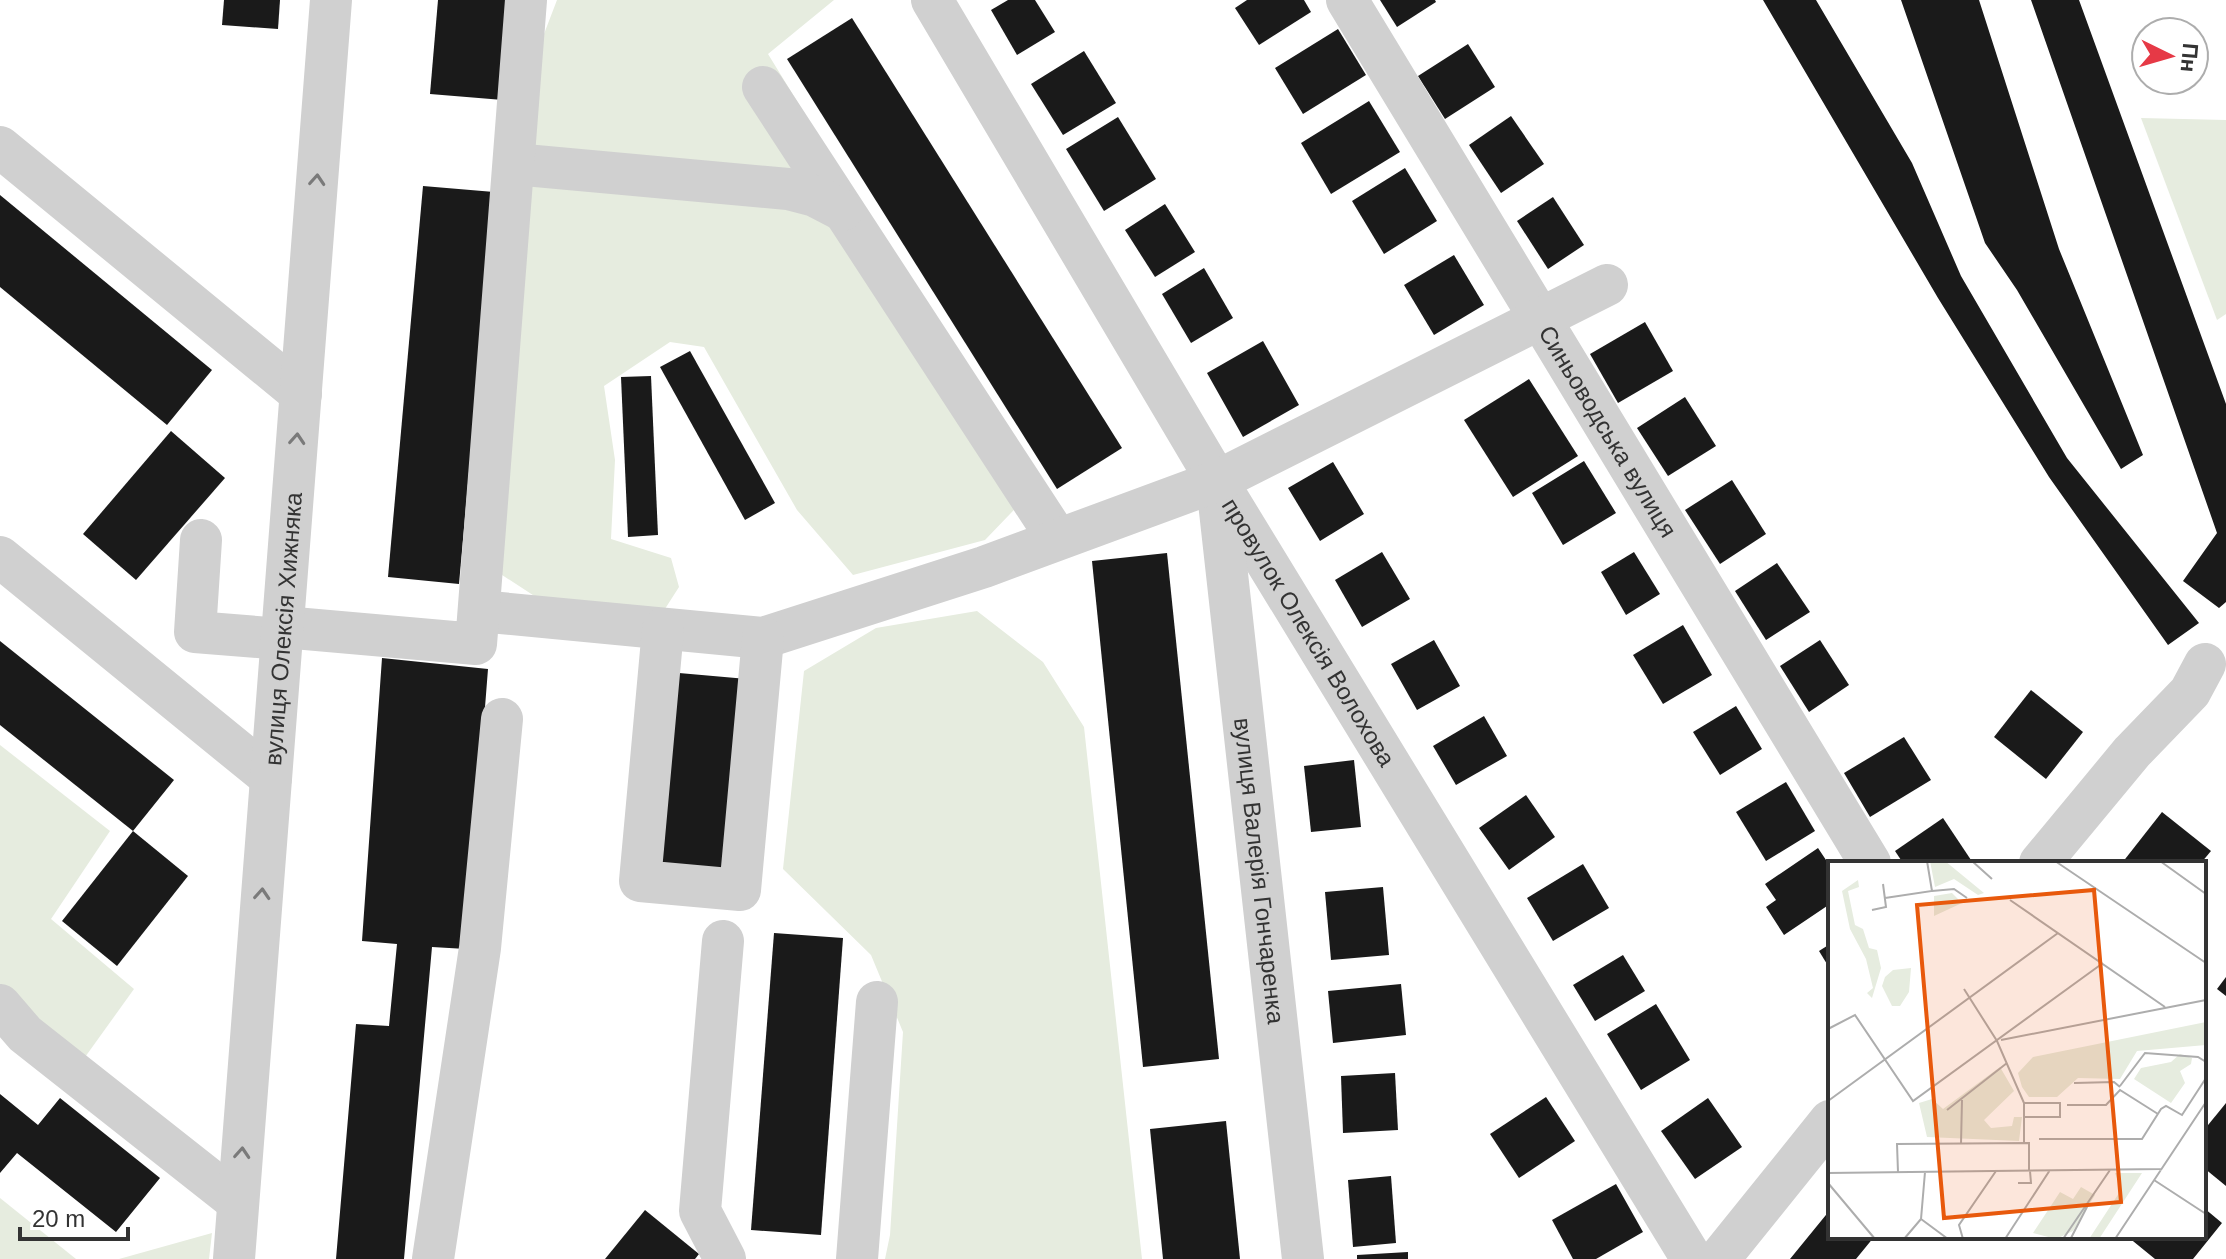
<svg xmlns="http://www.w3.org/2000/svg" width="2226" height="1259" viewBox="0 0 2226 1259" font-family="Arial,sans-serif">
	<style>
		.green { fill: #e6ecdf }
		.building { fill: #1a1a1a }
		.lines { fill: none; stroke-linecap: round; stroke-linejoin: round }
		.minor { stroke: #d0d0d0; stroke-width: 42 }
		.oneway { stroke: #7a7a7a }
		.labels { text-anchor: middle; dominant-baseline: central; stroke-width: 8; stroke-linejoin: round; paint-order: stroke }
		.street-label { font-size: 24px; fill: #333; stroke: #fff }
		.inset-road { fill: none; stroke: #adadad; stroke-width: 2 }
		.view { fill: #e8590c; fill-opacity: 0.15; stroke: #e8590c; stroke-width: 4 }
		.inset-edge { fill: none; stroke: #333; stroke-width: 4 }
	</style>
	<rect width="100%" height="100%" fill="#fff"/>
	<g class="green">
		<polygon points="557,0 834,0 768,54 1035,488 985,540 853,575 797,510 704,347 670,342 604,386 615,460 611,539 671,558 679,587 663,612 542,601 499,573 539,47"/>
		<polygon points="2141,118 2226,120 2226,314 2217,320"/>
		<polygon points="977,611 1043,662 1084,727 1142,1259 885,1259 890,1235 903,1032 871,955 783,869 804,671 876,628"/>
		<polygon points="0,745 110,831 51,919 134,989 70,1078 0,1026"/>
		<polygon points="0,1198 76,1259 0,1259"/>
		<polygon points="212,1233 209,1259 119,1259"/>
	</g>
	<g class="building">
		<polygon points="224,0 280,0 278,29 222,25"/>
		<polygon points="438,0 511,0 503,100 430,94"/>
		<polygon points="1008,0 1035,0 1055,32 1017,55 991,10"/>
		<polygon points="1247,0 1304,0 1311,12 1259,45 1235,8"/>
		<polygon points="1380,0 1435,0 1436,2 1397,27"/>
		<polygon points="1763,0 1816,0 1912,163 1961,276 2067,458 2199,623 2168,645 2049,477 1938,298"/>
		<polygon points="1901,0 1979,0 2059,249 2143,455 2121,469 2017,290 1985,243"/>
		<polygon points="2031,0 2079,0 2226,404 2226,602 2219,608 2183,581 2217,533"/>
		<polygon points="852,18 1122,448 1057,489 787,59"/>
		<polygon points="1338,29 1366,75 1303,114 1275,68"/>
		<polygon points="1468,44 1495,87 1445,119 1418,76"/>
		<polygon points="1084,51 1116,103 1063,135 1031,84"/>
		<polygon points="1369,101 1400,152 1331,194 1301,143"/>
		<polygon points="1511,116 1544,164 1501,193 1469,145"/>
		<polygon points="1118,117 1156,179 1104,211 1066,149"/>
		<polygon points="1405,168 1437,221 1384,254 1352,201"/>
		<polygon points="423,186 494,192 459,584 388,577"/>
		<polygon points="0,195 212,370 167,425 0,287"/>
		<polygon points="1553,197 1584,245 1548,269 1517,221"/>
		<polygon points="1165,204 1195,252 1155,277 1125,230"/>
		<polygon points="1454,255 1484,305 1434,335 1404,285"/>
		<polygon points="1204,268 1233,318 1191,343 1162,294"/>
		<polygon points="1645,322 1673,371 1618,403 1590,354"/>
		<polygon points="1263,341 1299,405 1243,437 1207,373"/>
		<polygon points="690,351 775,503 745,520 660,367"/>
		<polygon points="651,376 658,535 628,537 621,377"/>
		<polygon points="1529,379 1578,456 1513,497 1464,420"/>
		<polygon points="1685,397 1716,446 1668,476 1637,428"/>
		<polygon points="171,431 225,478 136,580 83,534"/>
		<polygon points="1584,461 1616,513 1563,545 1532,493"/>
		<polygon points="1333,462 1364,514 1320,541 1288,488"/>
		<polygon points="1732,480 1766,534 1720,564 1685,510"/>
		<polygon points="1382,552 1410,599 1362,627 1335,580"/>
		<polygon points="1634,552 1660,594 1626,615 1601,572"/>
		<polygon points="1167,553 1219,1059 1143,1067 1092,561"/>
		<polygon points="1777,563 1810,612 1766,640 1735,591"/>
		<polygon points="1683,625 1712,675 1663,704 1633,655"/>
		<polygon points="1434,640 1460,686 1417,710 1391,664"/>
		<polygon points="1820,640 1849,685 1809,712 1780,666"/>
		<polygon points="0,641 174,780 133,831 0,725"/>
		<polygon points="382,658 488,669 466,949 432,947 404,1259 336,1259 356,1024 389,1026 397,944 362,941"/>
		<polygon points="679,673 747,679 731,869 662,863"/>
		<polygon points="2031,690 2083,732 2046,779 1994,737"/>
		<polygon points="1736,706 1762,749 1720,775 1693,732"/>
		<polygon points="1484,716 1507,756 1456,785 1433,746"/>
		<polygon points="1904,737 1931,780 1870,817 1844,773"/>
		<polygon points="1354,760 1361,827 1311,832 1304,766"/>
		<polygon points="1786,782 1815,831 1766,861 1736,812"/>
		<polygon points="1526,795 1555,837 1509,870 1479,828"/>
		<polygon points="2162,812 2211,851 2201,863 2122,863"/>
		<polygon points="1943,818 1973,863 1903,863 1895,851"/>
		<polygon points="133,831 188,876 117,966 62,921"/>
		<polygon points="1818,848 1830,866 1830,904 1784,935 1766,907 1776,900 1765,884"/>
		<polygon points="1583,864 1609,908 1553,941 1527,898"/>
		<polygon points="1383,887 1389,955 1331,960 1325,892"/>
		<polygon points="774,933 843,938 821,1235 751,1230"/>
		<polygon points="1830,944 1830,969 1819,951"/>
		<polygon points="1623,955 1645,991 1595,1021 1573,985"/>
		<polygon points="2226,977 2226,996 2217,989"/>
		<polygon points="1401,984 1406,1035 1333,1043 1328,991"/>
		<polygon points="1656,1004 1690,1060 1641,1090 1607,1034"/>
		<polygon points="1395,1073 1398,1130 1343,1133 1341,1076"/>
		<polygon points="0,1094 38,1125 60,1098 160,1178 116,1232 17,1153 0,1173"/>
		<polygon points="1546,1097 1575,1141 1519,1178 1490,1134"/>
		<polygon points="1708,1098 1742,1147 1695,1179 1661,1131"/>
		<polygon points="2226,1103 2226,1186 2204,1168 2204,1130"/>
		<polygon points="1226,1121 1240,1259 1163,1259 1150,1129"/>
		<polygon points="1391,1176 1396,1243 1353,1247 1348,1180"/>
		<polygon points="1616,1184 1643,1232 1596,1259 1573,1259 1552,1220"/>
		<polygon points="2204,1208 2222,1223 2193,1259 2155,1259 2128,1237 2204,1237"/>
		<polygon points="645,1210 699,1254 695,1259 605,1259"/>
		<polygon points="1830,1210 1830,1237 1874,1237 1856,1259 1790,1259"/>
		<polygon points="1408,1252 1408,1259 1357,1259 1357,1255"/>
	</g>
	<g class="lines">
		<g class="minor">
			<path id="s1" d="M932 0 1217 481 1692 1259"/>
			<path id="s2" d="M1347 0 1870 863"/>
			<polyline points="763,87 1057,538"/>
			<polyline points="0,147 301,394"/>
			<polyline points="514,164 788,189 815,196 842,210"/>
			<path id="s3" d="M1218 493 1303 1259"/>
			<polyline points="201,540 195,632 282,639"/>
			<polyline points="0,557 271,778"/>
			<polyline points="479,611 763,638 984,567 1217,481 1607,285"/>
			<polyline points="283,627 476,644 526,0"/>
			<polyline points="663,629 640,881 740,890 763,638"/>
			<polyline points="2040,863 2132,752 2190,692 2205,664"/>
			<polyline points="723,941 700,1211 725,1259"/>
			<polyline points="0,1005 25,1034 238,1202"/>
			<path id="s4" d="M234 1259 331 0"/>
			<polyline points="433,1259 480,948 502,719"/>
			<polyline points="857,1259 877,1002"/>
			<polyline points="1719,1259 1830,1121"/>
		</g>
	</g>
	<defs><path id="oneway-chevron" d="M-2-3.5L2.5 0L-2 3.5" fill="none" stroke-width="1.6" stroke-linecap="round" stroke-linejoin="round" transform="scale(2)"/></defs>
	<g class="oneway">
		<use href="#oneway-chevron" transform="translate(317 180) rotate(-86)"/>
		<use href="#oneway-chevron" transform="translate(297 439) rotate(-86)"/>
		<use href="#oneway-chevron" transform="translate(262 894) rotate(-86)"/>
		<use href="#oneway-chevron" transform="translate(242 1153) rotate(-86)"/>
	</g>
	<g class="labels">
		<g class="street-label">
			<text stroke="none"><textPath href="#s2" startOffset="504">Синьоводська вулиця</textPath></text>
			<text stroke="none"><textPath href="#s4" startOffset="632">вулиця Олексія Хижняка</textPath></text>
			<text stroke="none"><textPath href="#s1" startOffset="736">провулок Олексія Волохова</textPath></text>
			<text stroke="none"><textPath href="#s3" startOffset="380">вулиця Валерія Гончаренка</textPath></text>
		</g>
	</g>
	<g transform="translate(1828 861)">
		<rect width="378" height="378" fill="#fff"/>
		<path d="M102 0H117L156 32 150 34 126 18 107 26ZM30 19 31 26 20 30 27 64 35 68 41 87 49 89 53 107 44 137 39 132 45 127 38 98 22 68 14 30ZM124 32 134 42 106 55V35ZM83 107 81 131 72 145H64L54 125 57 116 65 109ZM378 161V184L309 190 292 218 250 217 229 236H201L194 226 190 212 205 196ZM352 193 364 197 363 203 352 210 357 222 343 242 306 218 313 207 343 201ZM172 206 186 230 156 259 163 267 184 265 186 256H194L191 280 99 276 91 242 104 238 115 248ZM287 312H314L271 378H261L293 329ZM253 326 267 334 245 370 228 378 205 372 232 331 245 338Z" fill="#e6ecdf"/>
		<path class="inset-road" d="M144 0 164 18M227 0 378 102M332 0 378 33M104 30 126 28 139 37M57 37 104 30 99 0M182 39 337 146M44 49 58 46 55 23M136 128 169 180 196 242V282M0 168 27 154 85 240 275 102M173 179 378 139M246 222 286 221 292 226M292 225 317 192 370 196 378 201M0 240 230 72M239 244H278L292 229 330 253M119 249 179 202M196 256H232V242H196M211 278H314L333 248 338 245 354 254 378 217M133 283 134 239M70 311 69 283 201 282V310M0 312 334 308M326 319 378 353M0 322 47 378M190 322H203L202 310M93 358 120 378M243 377 260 344M76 378 93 358 97 311M135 378 131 364 168 310M177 378 222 309M235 378 282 309M287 378 378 241"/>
		<path class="view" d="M266 29 293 341 116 357 89 44Z"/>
		<rect width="378" height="378" class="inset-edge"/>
	</g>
	<g transform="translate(2170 56) rotate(95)"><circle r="38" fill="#ffffff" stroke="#adadad" stroke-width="2"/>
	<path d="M0-6L14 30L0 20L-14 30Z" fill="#e63946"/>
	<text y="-12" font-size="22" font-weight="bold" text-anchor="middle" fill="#333333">Пн</text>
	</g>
	<path d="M20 1227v12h108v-12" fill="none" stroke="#333333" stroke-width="4"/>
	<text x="32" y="1227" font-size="24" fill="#333333" stroke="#ffffff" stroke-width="6" paint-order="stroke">20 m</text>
</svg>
